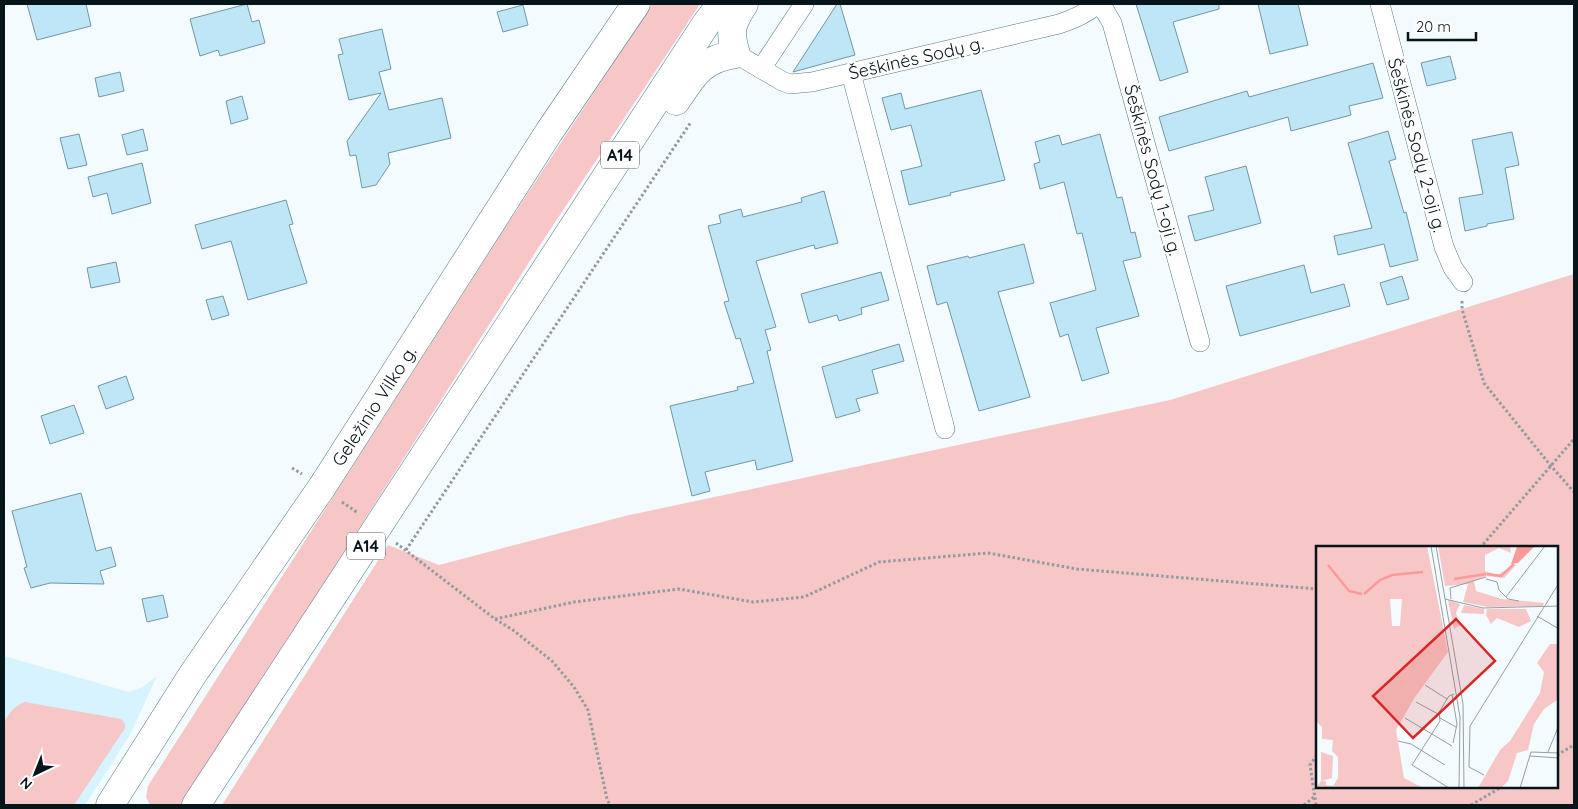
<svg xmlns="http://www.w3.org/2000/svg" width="1578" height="809" viewBox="0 0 1578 809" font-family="Quicksand,sans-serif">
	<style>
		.built { fill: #d7f3ff }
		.green { fill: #f6c7c6; fill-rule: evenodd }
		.building { fill: #bee6f6; stroke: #7297a5 }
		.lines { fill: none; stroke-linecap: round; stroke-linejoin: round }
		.minor-casing { stroke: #537886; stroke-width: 20 }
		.trunk-casing { stroke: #537886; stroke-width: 29 }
		.path { stroke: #919b9f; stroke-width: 3; stroke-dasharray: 2.5 2.5; stroke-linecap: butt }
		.minor { stroke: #fff; stroke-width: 19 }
		.trunk { stroke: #fff; stroke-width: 28 }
		.labels { text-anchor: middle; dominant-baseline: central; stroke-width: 4.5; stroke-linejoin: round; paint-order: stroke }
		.shield { fill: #fff; stroke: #515b5f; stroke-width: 1 }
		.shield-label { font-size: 16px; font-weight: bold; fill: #06151a }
		.street-label { font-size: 18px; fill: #06151a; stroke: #fff }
		.inset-river { fill: none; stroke: #fc9999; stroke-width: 2.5 }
		.inset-road { fill: none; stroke: #959fa3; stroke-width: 1 }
		.view { fill: #d62828; fill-opacity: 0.15; stroke: #d62828; stroke-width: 2.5 }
		.inset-edge { fill: none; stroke: #06151a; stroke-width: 2.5 }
	</style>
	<rect width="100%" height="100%" fill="#f4fbfe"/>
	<polygon class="built" points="4,656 129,692 143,687 157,676 130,735 85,805 4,805"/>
	<g class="green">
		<polygon points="652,4 700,4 542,242 183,804 150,805 146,797 148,786 507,225"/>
		<path d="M1574 274V805H222L388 545 439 565 625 516 1170 400ZM1317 548H1557V788H1317Z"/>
		<path d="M25 702 121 719 125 724V728L74 805H4V722C10 712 14 706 25 702Z"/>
	</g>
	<g class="building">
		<polygon points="27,4 86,4 91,26 37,40"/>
		<polygon points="247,4 252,22 259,20 265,43 220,56 218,50 200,56 190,19"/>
		<polygon points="837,4 840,4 855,55 793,72"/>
		<polygon points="1136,4 1219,4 1219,9 1173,22 1188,72 1160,81"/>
		<polygon points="1258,4 1298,4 1308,45 1270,54"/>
		<polygon points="523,5 528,25 503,32 497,12"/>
		<polygon points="382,29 391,69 379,72 389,110 442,98 451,138 388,153 390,164 376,185 362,188 356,155 350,156 347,141 381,93 349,100 338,55 343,54 339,39"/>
		<polygon points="1450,56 1456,79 1427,86 1421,63"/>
		<polygon points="1373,63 1383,98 1349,106 1351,115 1291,131 1288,117 1169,151 1159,117 1247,91 1249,97"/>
		<polygon points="120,72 124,91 99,97 95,78"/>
		<polygon points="981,90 1005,180 950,193 951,195 909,205 901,171 922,166 911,125 891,130 882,98 901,93 905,109"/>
		<polygon points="242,96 248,119 231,124 226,101"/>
		<polygon points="143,129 148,150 127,155 122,135"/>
		<polygon points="1388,131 1396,159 1389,161 1404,213 1406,212 1418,260 1390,267 1384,244 1338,255 1334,236 1372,228 1348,143"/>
		<polygon points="1512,132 1519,165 1505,168 1514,219 1487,224 1487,226 1465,231 1459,198 1483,194 1472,140"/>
		<polygon points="79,134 87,165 68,169 60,138"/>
		<polygon points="1100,134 1117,198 1122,197 1131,233 1135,232 1141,257 1123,261 1139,316 1096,328 1109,373 1082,381 1068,334 1060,337 1050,303 1096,290 1082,233 1077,234 1064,182 1040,189 1034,164 1040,162 1035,142 1059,135 1062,145"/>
		<polygon points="142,163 151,203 112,214 107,193 93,197 88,177"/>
		<polygon points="1246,166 1261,223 1195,241 1188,216 1214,210 1205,177"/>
		<polygon points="824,191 838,243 815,249 814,245 756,261 776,327 765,330 771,350 767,351 793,461 757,470 755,460 705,472 710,491 692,496 670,406 738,390 737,387 754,383 740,338 736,339 724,302 729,301 708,226 721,223 719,215 741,209 743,217 802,202 801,198"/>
		<polygon points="286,200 293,224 289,225 307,283 248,300 231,241 202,249 195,225"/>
		<polygon points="1024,244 1034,283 998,292 1030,397 979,411 947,302 937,305 927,266 968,256 969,258"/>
		<polygon points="116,262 120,282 91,288 87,268"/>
		<polygon points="1304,265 1311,293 1344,284 1350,306 1240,336 1226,286"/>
		<polygon points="881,272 889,300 861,308 862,314 839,321 837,315 809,323 801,294"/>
		<polygon points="1402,276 1409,299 1387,305 1380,283"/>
		<polygon points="223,296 229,315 212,320 206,300"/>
		<polygon points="899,344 904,361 872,370 878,393 856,399 860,411 836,418 822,367"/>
		<polygon points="126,376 134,399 106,409 98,386"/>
		<polygon points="74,405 84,433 50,444 41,416"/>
		<polygon points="81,493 96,551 111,547 116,566 100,571 104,584 50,583 31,588 24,568 27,567 12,511"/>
		<polygon points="163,595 168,617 147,622 142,599"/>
	</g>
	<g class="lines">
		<defs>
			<g id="minor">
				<polyline points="1097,4 1105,11 1112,23 1200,342"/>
				<polyline points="1380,4 1444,247 1453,268 1463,282"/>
				<path d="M736 54 782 81 790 84 812 82 1059 24C1074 19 1086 14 1097 4"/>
				<polyline points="761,69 804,4"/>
				<polyline points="851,73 945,429"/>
			</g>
			<g id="trunk">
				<path d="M676 101C694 74 702 59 736 54 729 31 731 24 744 4"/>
				<polyline points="110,805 193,674 322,487 549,132 636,4"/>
				<polyline points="196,805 706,24 721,4"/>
			</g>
		</defs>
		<use href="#minor" class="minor-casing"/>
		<use href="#trunk" class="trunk-casing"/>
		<g class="path">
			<polyline points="1462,301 1462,309 1484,383 1551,466 1574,492"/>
			<polyline points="292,468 302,474"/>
			<polyline points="342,502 358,513"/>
			<polyline points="396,543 495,619 513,630 552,661 574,687 588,710 607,799 610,805"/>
			<polyline points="1480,548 1574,439"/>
			<polyline points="406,550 691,122"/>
			<polyline points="495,619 574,602 679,589 753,602 804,597 879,562 988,553 1077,569 1317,589"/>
			<polyline points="1557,755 1574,745"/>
			<polyline points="1304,805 1314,797"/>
			<polyline points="1316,805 1310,765 1317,755"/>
			<polyline points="1471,805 1500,788"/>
		</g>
		<use href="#minor" class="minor"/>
		<use href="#trunk" class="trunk"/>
	</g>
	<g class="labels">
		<g class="shield">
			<rect x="601" y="141.5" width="38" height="27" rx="4"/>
			<rect x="347" y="532.5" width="38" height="27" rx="4"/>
		</g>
		<g class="shield-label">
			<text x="620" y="155">A14</text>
			<text x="366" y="546">A14</text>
		</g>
		<g class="street-label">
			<text transform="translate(916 58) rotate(-13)">Šeškinės Sodų g.</text>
			<text transform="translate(1417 145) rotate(75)">Šeškinės Sodų 2-oji g.</text>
			<text transform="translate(1153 170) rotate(75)">Šeškinės Sodų 1-oji g.</text>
			<text transform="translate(374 406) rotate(-57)">Geležinio Vilko g.</text>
		</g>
	</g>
	<g transform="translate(1316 546)">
		<rect width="242" height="242" fill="#f4fbfe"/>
		<path d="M0 0H111L132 106 99 151 80 184 88 232 107 242H0L5 235V206L17 210 16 232 6 235H10V239L17 240 22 232V211L16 205 17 194 6 193V181L0 175ZM74 53H86L84 80H76ZM122 0H194L195 7 183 2 169 9V25L181 29 201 18 188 32 170 30 158 35 160 45 186 53 228 57 227 60 172 61 147 56 152 38 129 40ZM132 54 144 58 140 67 144 79 138 83ZM148 59 168 63V68L145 67ZM171 63H210L215 75 203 81 181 72 175 78 170 69ZM234 98H242L241 154 228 163 218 178 212 204 201 207 192 235 185 242H162L184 204 194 195 224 147 228 126 221 117Z" fill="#f6c7c6" fill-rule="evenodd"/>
		<path d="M219 0 202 17 195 18 201 1Z" fill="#fc9999"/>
		<path class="inset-river" d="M12 19 33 45 46 48M171 28 185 30 198 18M138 33 170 28M48 48 64 34 76 29 107 26"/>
		<path class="inset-road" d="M115 0 144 171 143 242M120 0 147 158 148 242M170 33 181 36 183 44 192 53 203 55M190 51 229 0M129 53 167 62 243 60M135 53 134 42 170 31M221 70 243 83M109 139 131 153M136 149 141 178 137 197M100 156 122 168M89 172 136 200M124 172 140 181M82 195 95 198 129 219M232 206 243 179M214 210 243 212M168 229 153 221 154 180 243 37M133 242 96 219 124 175 123 166 133 150 138 148M204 242 215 206 243 207"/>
		<path class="view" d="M140 73 179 115 97 192 57 150Z"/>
		<rect width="242" height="242" class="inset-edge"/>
	</g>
	<rect width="1578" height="809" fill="none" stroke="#06151a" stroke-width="10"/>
	<g transform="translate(35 774) rotate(223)" stroke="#ffffff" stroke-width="4" paint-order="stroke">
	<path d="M0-4L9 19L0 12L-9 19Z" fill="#06151a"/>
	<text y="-8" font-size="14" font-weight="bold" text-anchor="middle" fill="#06151a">N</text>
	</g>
	<path d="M1408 32v8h68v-8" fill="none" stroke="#06151a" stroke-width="2.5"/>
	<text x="1416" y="32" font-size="15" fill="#06151a" stroke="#ffffff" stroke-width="4" paint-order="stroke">20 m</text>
</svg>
